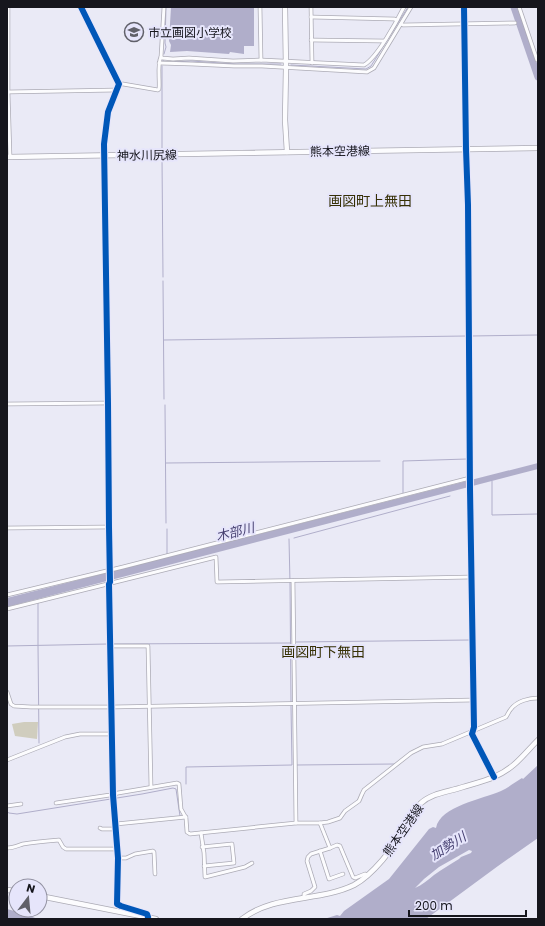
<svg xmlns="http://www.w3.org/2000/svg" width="545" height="926" viewBox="0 0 545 926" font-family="Poppins,'Noto Sans JP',sans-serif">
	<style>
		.green { fill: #d0cdbe }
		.water { fill: #b0aeca; fill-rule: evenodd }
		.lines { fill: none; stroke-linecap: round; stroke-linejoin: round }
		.stream { stroke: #b0aeca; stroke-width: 1 }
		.river { stroke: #b0aeca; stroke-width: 7 }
		.street-casing { stroke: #acabb5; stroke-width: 4.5 }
		.secondary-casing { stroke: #acabb5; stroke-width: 6 }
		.street { stroke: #fcfcfe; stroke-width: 3 }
		.secondary { stroke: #fcfcfe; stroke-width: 4.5 }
		.cycleway-casing { stroke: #e6e5fb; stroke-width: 8 }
		.cycleway { stroke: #0057b8; stroke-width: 6 }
		.labels { text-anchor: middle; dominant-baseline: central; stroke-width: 4; stroke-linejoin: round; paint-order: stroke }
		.poi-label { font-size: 12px; fill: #16161d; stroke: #e6e5fb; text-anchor: start }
		.street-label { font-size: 12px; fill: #16161d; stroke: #e6e5fb }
		.water-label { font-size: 13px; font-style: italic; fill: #474172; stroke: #e6e5fb }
		.quarter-label { font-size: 14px; fill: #363005; stroke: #e6e5fb }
	</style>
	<rect width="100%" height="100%" fill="#eaeaf6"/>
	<polygon class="green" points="24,722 38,722 37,739 15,736 12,724"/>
	<g class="water">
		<polygon points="171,7 254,7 254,46 244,46 244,54 230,52 229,54 187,51 170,52 171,45 169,41"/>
		<polygon points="538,463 538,469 7,607 7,598"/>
		<path d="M538 765V838L498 866 426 919H324L337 915 340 916 344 911 389 879 429 829 433 827 436 828C440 806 483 799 501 791 508 788 515 782 522 778L523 779ZM469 850 472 851 471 853 461 857 459 859C451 864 442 869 434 875 428 880 422 885 415 888L424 879 439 867Z"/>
		<polygon points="7,909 18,912 38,919 7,919"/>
	</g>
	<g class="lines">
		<g class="stream">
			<polyline points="164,54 166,47 165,43 166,7"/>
			<polyline points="163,60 163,61 168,62"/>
			<polyline points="175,62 191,61 236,64 281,64"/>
			<polyline points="291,65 366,69 371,66 408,7"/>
			<polyline points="162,66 162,151"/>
			<polyline points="162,157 163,277"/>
			<polyline points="163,281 164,399"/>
			<polyline points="471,336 538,335"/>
			<polyline points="164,340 467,336"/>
			<polyline points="165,405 166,523"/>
			<polyline points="166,463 380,461"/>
			<polyline points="492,481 492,515 538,514"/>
			<polyline points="403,493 403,461 467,459"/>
			<polyline points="167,529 167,554"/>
			<polyline points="294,538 450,496"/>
			<polyline points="289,539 290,583 291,702"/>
			<polyline points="38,598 38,645 39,743"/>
			<polyline points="296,642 471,640"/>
			<polyline points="111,644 290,643"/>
			<polyline points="7,646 108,644"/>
			<polyline points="297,765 395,764"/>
			<polyline points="186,784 186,767 292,765 291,706"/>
			<polyline points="7,812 9,813 17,814 142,794 173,788 176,789 180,816"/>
		</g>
		<polyline class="river" points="514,7 538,77"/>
		<defs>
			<g id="street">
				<polyline points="8,7 8,92 10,157"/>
				<polyline points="81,7 119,84 108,112 104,144 108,403 109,527 110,582 109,584 113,795 118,858 117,904 121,906 147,914 148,917"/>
				<polyline points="260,7 261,60"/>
				<polyline points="311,7 312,63"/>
				<polyline points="464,7 466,149 468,205 470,489 474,727 472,734 494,777"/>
				<polyline points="519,7 537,60 538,60"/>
				<polyline points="311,17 394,19 397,20"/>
				<polyline points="401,24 403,25 515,23"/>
				<polyline points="311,40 384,41"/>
				<path d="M161 57 162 58 173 59 189 58 233 61 261 60 364 65C377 58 397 21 404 7"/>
				<polyline points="159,63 192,64 234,66 262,66 367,72 374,68 411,7"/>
				<path d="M119 84H123L158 90 159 89C160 81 157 63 161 57L164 7"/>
				<polyline points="7,92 117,90"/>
				<polyline points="7,404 108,403"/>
				<polyline points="7,528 109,527"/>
				<polyline points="293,581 296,823"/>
				<polyline points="7,595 123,567 470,478"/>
				<polyline points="7,609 216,557 217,582 472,577"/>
				<polyline points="111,646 148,646 151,787"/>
				<polyline points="7,692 11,704 14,706 31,707 112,707 474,700"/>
				<polyline points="7,760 65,737 80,734 112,734"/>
				<path d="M56 803 110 795 118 793 177 783 179 784 181 809 186 818 187 832 190 834 296 823H320L328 822 340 818 345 811 359 801 362 794 364 790 411 753 423 747 442 744 506 717C508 714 509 711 511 709 517 701 529 698 538 698"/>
				<polyline points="7,806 21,804"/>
				<polyline points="320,823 330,848 337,845 340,846 353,877 355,878 365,874 368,875"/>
				<polyline points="116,824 186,817"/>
				<polyline points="100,828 102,829 115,829"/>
				<polyline points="201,833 204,853 205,877 245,867 252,863"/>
				<polyline points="202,847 232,844 234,863 204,866"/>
				<path d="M7 848C13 848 17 846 23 844 35 842 47 841 59 840L63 847 66 849H117"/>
				<polyline points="320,851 329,879 343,874"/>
				<polyline points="118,858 126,858 135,854 153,851 154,852 155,874"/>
				<polyline points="304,897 304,894 311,891 315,887 307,861 308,857 311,854 330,848"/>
			</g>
			<g id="secondary">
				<polyline points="285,7 286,68 285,120 287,152"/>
				<polyline points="7,157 538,148"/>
				<polyline points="7,890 16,891"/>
				<polyline points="40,896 156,919"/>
				<path d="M242 919C274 894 319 902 354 885 373 875 394 847 405 829 410 821 413 810 421 803 432 793 448 792 463 787 473 784 485 781 494 777 515 768 523 755 538 740"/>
			</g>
		</defs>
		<use href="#street" class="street-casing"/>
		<use href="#secondary" class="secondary-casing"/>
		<use href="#street" class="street"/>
		<use href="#secondary" class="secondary"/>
		<defs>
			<g id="cycleway">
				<polyline points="81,7 119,84 108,112 104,144 108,403 109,527 110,582 109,584 113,795 118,858 117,904 121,906 147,914 148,917"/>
				<polyline points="464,7 466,149 468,205 470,489 474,727 472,734 494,777"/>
			</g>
		</defs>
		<use href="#cycleway" class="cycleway-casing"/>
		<use href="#cycleway" class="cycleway"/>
	</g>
	<defs>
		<symbol id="school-ring" viewBox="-11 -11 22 22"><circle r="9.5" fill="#e6e5fb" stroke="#606069" stroke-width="1.5"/><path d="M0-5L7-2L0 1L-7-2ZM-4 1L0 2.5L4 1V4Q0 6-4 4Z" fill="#606069"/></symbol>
	</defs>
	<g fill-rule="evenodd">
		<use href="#school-ring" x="123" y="21" width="22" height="22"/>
	</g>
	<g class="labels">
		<g class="poi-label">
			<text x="148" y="32">市立画図小学校</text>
		</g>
		<g class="street-label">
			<text transform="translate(340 151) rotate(-1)">熊本空港線</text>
			<text transform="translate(147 155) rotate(-1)">神水川尻線</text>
			<text transform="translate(403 830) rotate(-55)">熊本空港線</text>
		</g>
		<g class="water-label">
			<text transform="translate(235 532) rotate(-14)">木部川</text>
			<text transform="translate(448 846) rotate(-32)">加勢川</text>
		</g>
		<g class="quarter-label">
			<text x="370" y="201">画図町上無田</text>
			<text x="323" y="652">画図町下無田</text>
		</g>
	</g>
	<rect width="545" height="926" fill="none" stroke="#16161d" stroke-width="16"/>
	<g transform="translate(28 898) rotate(16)"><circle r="19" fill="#e6e5fb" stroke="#9392a2"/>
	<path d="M0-3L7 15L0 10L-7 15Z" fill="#606069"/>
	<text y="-6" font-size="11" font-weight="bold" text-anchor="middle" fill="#16161d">N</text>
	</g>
	<path d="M409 910v6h117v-6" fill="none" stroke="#16161d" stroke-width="2"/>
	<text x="415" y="910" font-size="12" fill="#16161d" stroke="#e6e5fb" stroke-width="3" paint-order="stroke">200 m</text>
</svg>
